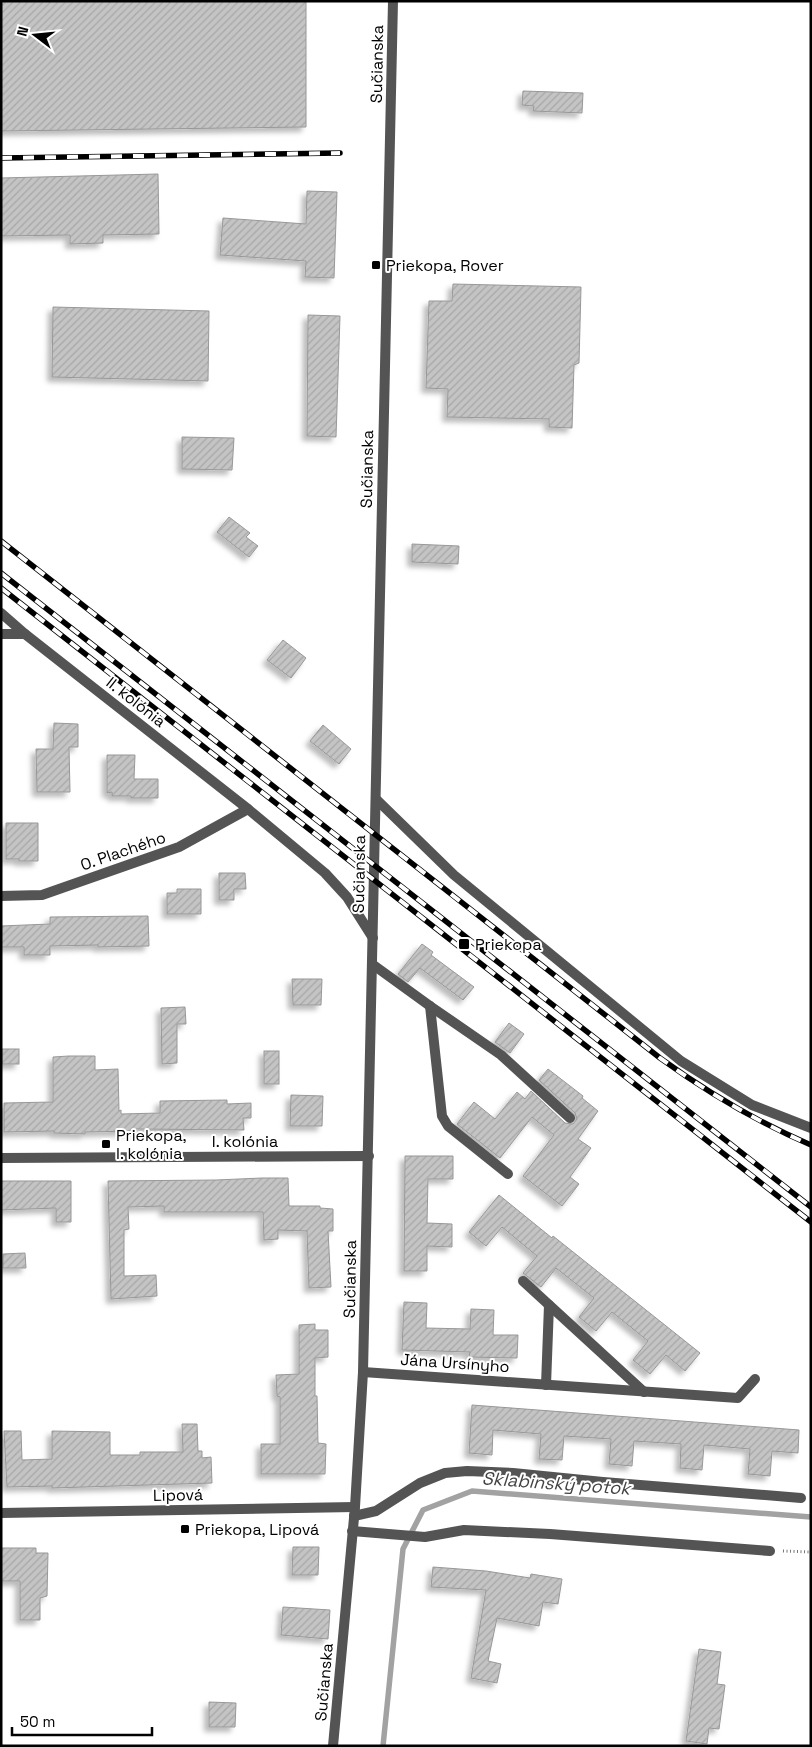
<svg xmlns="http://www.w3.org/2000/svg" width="812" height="1747" viewBox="0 0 812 1747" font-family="'Space Grotesk',sans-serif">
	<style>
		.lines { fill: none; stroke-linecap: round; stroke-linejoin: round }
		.stream { stroke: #a2a2a2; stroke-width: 5.5 }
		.building { fill: url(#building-hatch); stroke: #989898; filter: url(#shadow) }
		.path { stroke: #767676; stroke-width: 3; stroke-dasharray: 1 2.5; stroke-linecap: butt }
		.service { stroke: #545454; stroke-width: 10 }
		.minor { stroke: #545454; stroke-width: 10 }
		.tertiary { stroke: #545454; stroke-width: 10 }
		.rail-casing { stroke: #000; stroke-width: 5.5 }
		.rail { stroke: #fff; stroke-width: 4; stroke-dasharray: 11; stroke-linecap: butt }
		.poi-dot { fill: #000; stroke: #fff; stroke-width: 2 }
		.labels { text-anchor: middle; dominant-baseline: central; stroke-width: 4; stroke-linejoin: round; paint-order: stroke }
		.street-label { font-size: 16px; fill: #000; stroke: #fff }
		.poi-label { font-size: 16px; fill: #000; stroke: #fff; text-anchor: start }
		.water-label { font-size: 18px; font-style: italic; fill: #434343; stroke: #fff }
	</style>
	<defs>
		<pattern id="building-hatch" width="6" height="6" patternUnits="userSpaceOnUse" patternTransform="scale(1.25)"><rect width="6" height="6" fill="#c4c4c4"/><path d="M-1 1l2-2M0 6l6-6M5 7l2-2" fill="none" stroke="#a7a7a7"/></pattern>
		<filter id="shadow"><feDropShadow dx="-4.5" dy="4.5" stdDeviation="2.5" flood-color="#0004"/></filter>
	</defs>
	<rect width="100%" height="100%" fill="#fff"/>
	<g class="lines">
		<polyline class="stream" points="383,1746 403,1549 423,1510 472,1491 811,1517"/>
	</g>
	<g class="building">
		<polygon points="1,1 306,1 306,127 1,131"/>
		<polygon points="523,91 583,93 582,113 533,111 534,106 522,105"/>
		<polygon points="158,174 159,234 103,235 103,243 70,244 70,235 1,236 1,178"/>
		<polygon points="307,191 337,192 334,278 305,277 306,261 220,255 223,218 306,224"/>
		<polygon points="453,284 581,287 579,363 574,365 572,428 549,427 549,419 447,417 448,389 426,388 429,301 452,301"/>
		<polygon points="53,307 209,311 208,381 52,377"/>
		<polygon points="308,315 340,316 336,437 307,436"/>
		<polygon points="182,437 234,438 232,470 182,469"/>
		<polygon points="229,517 250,533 246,537 258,546 249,557 217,532"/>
		<polygon points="412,544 459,546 458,564 412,562"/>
		<polygon points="283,640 306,658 291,678 267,660"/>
		<polygon points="54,723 78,724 78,747 69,747 70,792 37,792 36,749 53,749"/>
		<polygon points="323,725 351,749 339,764 310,741"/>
		<polygon points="107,755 135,755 134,779 158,779 158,798 131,798 131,796 112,796 112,792 107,793"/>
		<polygon points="6,823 38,823 38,861 19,861 19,859 6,859"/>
		<polygon points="219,873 245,873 246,889 234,889 234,900 219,900"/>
		<polygon points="177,889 201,889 201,914 167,914 167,893 177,893"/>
		<polygon points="148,916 149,946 98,947 98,945 50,946 50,955 24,955 24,947 1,947 1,926 50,924 50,917"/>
		<polygon points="422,944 433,952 431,955 474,987 463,1000 420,968 408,982 398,974"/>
		<polygon points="292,979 322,979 321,1005 293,1005"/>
		<polygon points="185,1007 186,1024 177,1024 177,1063 162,1064 161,1008"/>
		<polygon points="509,1023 524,1034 510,1053 495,1042"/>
		<rect x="2" y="1049" width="17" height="15"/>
		<rect x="264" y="1051" width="15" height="33"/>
		<polygon points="69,1056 95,1056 95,1070 118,1069 119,1111 121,1110 121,1114 160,1113 160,1101 227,1100 227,1104 251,1103 251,1118 243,1118 244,1130 136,1129 136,1131 85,1132 85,1134 54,1133 54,1131 4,1132 4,1103 53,1102 53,1057"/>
		<polygon points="548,1069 583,1096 582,1098 598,1111 578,1139 591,1148 570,1177 579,1184 562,1206 523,1176 554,1135 532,1117 500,1158 457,1124 474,1102 495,1119 517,1092 525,1099 531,1091 565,1123 573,1124 577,1119 575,1113 539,1080"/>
		<polygon points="291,1095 323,1096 322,1126 290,1126"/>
		<polygon points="405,1156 453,1156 453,1179 428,1179 427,1223 452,1224 452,1247 427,1246 427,1271 404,1271"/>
		<polygon points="262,1178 288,1178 289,1206 320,1206 320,1208 333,1209 333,1231 328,1231 331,1287 309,1288 307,1231 278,1230 278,1239 264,1240 263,1212 164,1212 164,1206 128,1207 129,1229 124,1230 124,1276 156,1275 157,1296 111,1299 108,1181 216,1180"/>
		<polygon points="1,1181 71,1181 71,1222 56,1222 56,1208 1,1210"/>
		<polygon points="499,1195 552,1238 553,1236 700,1353 685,1371 666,1355 650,1374 633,1360 648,1341 612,1312 596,1331 579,1317 594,1298 556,1268 541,1287 523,1273 537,1256 502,1227 486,1246 469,1232"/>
		<polygon points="25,1253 26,1268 3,1268 3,1254"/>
		<polygon points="404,1302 427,1303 426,1328 470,1329 471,1309 494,1310 493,1335 518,1335 517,1358 469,1357 470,1352 402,1350"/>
		<polygon points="315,1324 315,1330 328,1330 328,1357 315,1358 315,1396 317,1396 318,1443 326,1444 325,1474 261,1474 261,1444 280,1444 280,1397 277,1396 276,1375 299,1374 299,1325"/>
		<polygon points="472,1405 799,1430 798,1453 772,1451 770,1476 748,1474 750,1449 704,1445 702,1470 680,1468 681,1444 634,1441 632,1466 609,1464 611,1439 564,1436 562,1460 539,1459 541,1434 493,1430 492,1455 469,1453"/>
		<polygon points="182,1424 197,1424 198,1451 202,1451 202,1458 211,1457 212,1483 52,1488 52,1486 7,1487 4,1431 21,1431 22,1460 52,1459 52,1431 110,1432 110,1455 140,1455 140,1452 183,1452"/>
		<polygon points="293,1547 319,1547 318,1575 292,1575"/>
		<polygon points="1,1548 36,1548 36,1553 48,1553 47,1596 40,1598 40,1620 20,1620 20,1581 1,1581"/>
		<polygon points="433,1567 486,1571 530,1578 531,1574 562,1579 558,1604 543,1602 539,1626 497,1618 488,1661 501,1664 497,1683 471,1678 486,1590 431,1587"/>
		<polygon points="283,1607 330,1610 328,1639 281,1635"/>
		<polygon points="699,1649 721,1652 717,1684 725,1685 719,1729 709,1728 707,1744 686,1741"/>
		<polygon points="209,1702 236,1703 235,1727 209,1727"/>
	</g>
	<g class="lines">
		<polyline class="path" points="783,1551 811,1552"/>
		<g class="service">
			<polyline points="377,800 454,875 681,1061 752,1105 811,1128"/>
			<polyline points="430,1006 442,1116 448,1126 508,1174"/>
			<polyline points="523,1281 644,1392"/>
			<polyline points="363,1372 738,1398 755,1379"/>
			<polyline points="546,1385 549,1305"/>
			<polyline points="354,1516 376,1511 420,1483 445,1473 467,1471 513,1473 603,1482 801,1498"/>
			<polyline points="352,1531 425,1537 464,1530 550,1534 770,1551"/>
		</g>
		<g class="minor">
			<polyline points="1,613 25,634"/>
			<polyline points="1,634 25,634 248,809 325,873 347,897 373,938"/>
			<polyline points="1,896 42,895 179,847 248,809"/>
			<polyline points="372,964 430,1006 501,1055 570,1118"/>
			<polyline points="1,1158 369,1156"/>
			<polyline points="1,1513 355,1507"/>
		</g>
		<polyline class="tertiary" points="333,1746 355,1507 363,1372 393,1"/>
		<defs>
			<g id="rail">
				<polyline points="1,158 340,153"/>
				<path d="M1 541 660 1058C707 1092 757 1122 811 1145"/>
				<polyline points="1,573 811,1207"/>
				<polyline points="1,588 811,1222"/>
			</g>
		</defs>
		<use href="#rail" class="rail-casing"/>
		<use href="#rail" class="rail"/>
	</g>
	<g class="poi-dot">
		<rect x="371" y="260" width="10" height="10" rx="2.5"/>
		<rect x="458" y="938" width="12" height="12" rx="2.5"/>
		<rect x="101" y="1139" width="10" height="10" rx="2.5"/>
		<rect x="180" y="1524" width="10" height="10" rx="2.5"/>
	</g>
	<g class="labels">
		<g class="street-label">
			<text transform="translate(377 64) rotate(-89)">Sučianska</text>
			<text transform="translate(367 469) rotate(-89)">Sučianska</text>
			<text transform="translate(136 702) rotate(38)">II. kolónia</text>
			<text transform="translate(123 851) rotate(-19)">O. Plachého</text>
			<text transform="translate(359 874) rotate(-89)">Sučianska</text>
			<text x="245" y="1141">I. kolónia</text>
			<text transform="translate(350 1279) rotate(-89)">Sučianska</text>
			<text transform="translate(455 1363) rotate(4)">Jána Ursínyho</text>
			<text transform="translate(178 1495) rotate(-1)">Lipová</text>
			<text transform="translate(324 1682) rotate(-85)">Sučianska</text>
		</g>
		<g class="poi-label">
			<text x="386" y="265">Priekopa, Rover</text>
			<text x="475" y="944">Priekopa</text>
			<text x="116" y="1135">Priekopa,<tspan x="116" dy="18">I. kolónia</tspan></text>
			<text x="195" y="1529">Priekopa, Lipová</text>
		</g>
		<g class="water-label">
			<text transform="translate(556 1483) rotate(4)">Sklabinský potok</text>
		</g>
	</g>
	<rect width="812" height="1747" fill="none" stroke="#000000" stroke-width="5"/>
	<g transform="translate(35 35) rotate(286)" stroke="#ffffff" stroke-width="4" paint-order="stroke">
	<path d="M0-4L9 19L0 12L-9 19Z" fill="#000000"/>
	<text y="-8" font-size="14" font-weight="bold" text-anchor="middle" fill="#000000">N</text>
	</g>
	<path d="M12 1727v8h140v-8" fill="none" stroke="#000000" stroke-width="2.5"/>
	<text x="20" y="1727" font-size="15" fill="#000000" stroke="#ffffff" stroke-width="4" paint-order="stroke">50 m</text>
</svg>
